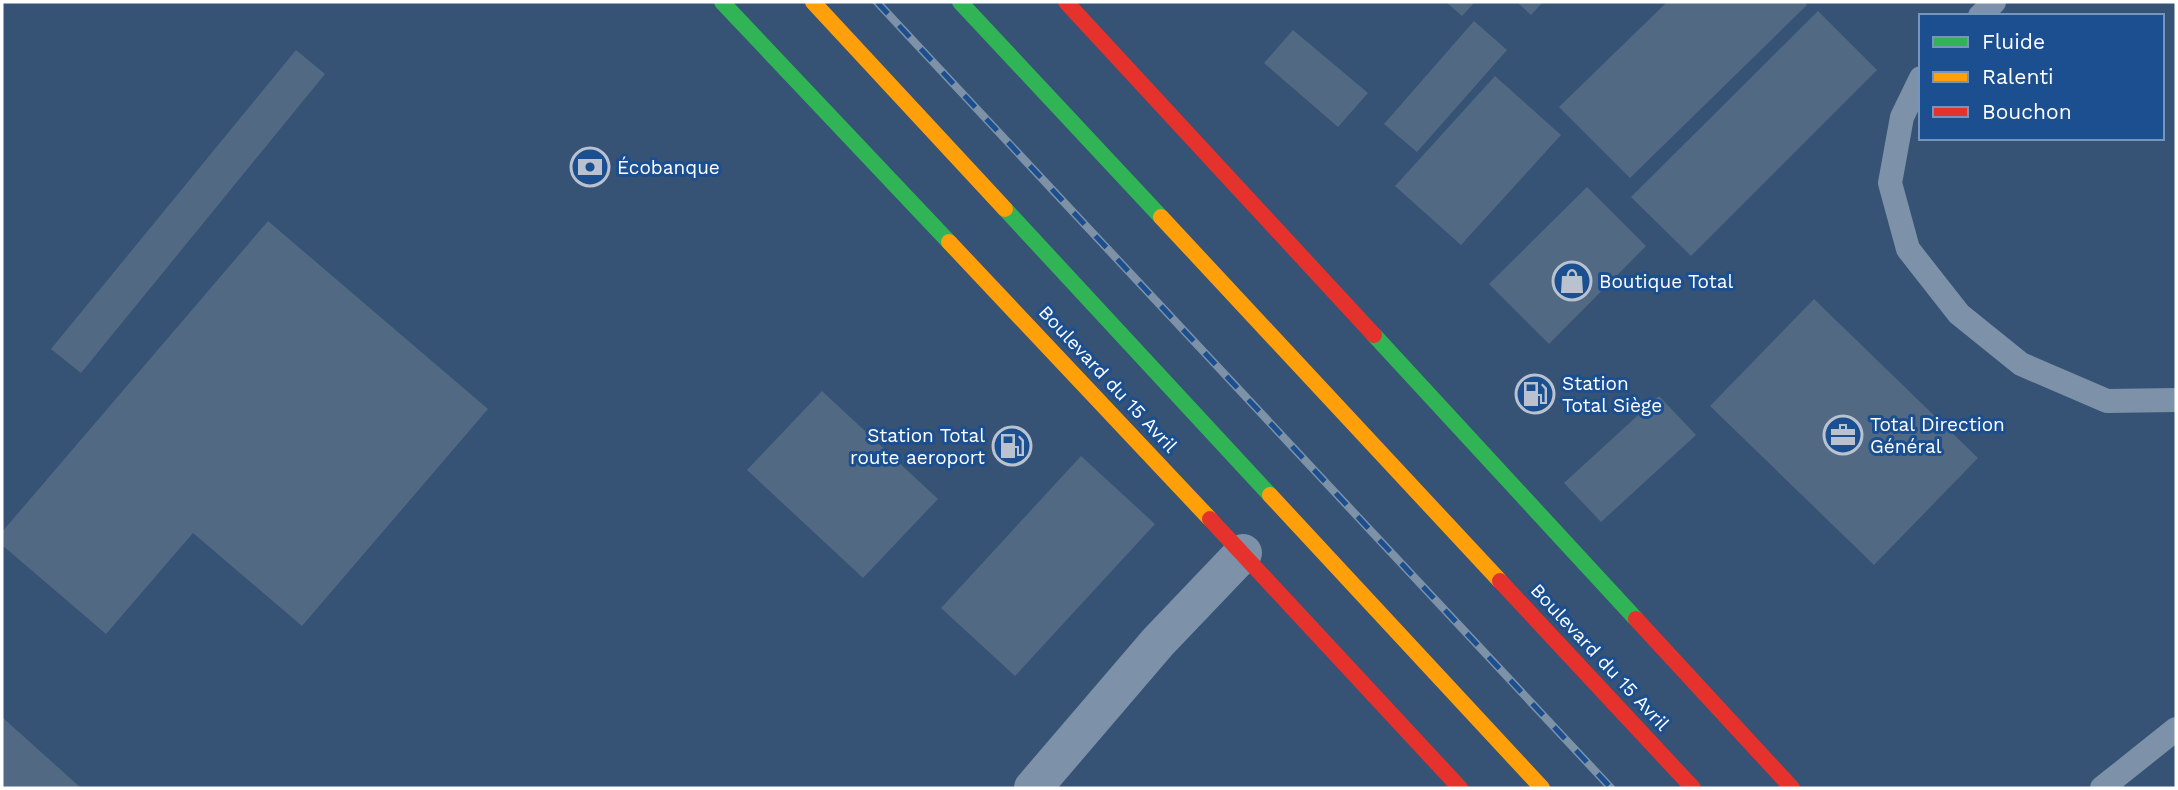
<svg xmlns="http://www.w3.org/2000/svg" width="2178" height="790" viewBox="0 0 2178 790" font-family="'Work Sans',sans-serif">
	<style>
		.building { fill: #526984 }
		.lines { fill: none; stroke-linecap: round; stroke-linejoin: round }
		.lane { stroke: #7d92a8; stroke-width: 24 }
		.street { stroke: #7d92a8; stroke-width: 38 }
		.fast { stroke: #30b455; stroke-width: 16 }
		.slow { stroke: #ff9f0a; stroke-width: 16 }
		.jam { stroke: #e5322d; stroke-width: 16 }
		.rail-casing { stroke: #7e92a7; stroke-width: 8 }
		.rail { stroke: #1b4f8f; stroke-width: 5; stroke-dasharray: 16; stroke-linecap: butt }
		.labels { text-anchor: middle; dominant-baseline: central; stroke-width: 6; stroke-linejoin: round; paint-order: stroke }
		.poi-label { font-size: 19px; fill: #fff; stroke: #1b4f8f; text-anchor: start }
		.street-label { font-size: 19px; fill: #fff; stroke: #1b4f8f }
	</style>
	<rect width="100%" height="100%" fill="#365274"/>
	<g class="building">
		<polygon points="1446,2 1475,2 1462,16"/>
		<polygon points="1517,2 1543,2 1531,15"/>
		<polygon points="1667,2 1804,2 1807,5 1630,178 1559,107"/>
		<polygon points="1818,11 1877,70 1691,256 1631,197"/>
		<polygon points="1474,21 1507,50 1417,152 1384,124"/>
		<polygon points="1293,30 1368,93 1338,127 1264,63"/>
		<polygon points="296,50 325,74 81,373 51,349"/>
		<polygon points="1495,76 1561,135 1461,245 1395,186"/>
		<polygon points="1587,187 1646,246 1549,344 1489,284"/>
		<polygon points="268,221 488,409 302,626 193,533 106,634 2,545 2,532"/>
		<polygon points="1814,299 1978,458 1874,565 1710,406"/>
		<polygon points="822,391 938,499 863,578 747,470"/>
		<polygon points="1659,396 1696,435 1601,522 1564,483"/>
		<polygon points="1081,456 1155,524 1015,676 941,608"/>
		<polygon points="2,717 81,788 2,788"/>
	</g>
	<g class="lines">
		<g class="lane">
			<polyline points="1980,16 1994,2"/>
			<polyline points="1921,78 1902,117 1890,183 1908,249 1959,314 2021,364 2107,401 2176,400"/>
			<polyline points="2102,788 2176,729"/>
		</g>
		<polyline class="street" points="1033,788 1158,642 1243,553"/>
		<g class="fast">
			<polyline points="722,2 949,242"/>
			<polyline points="960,2 1161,217"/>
			<polyline points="1005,209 1270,495"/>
			<polyline points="1374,335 1636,619"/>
		</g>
		<g class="slow">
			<polyline points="813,2 1005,209"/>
			<polyline points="1161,217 1500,581"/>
			<polyline points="949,242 1210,519"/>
			<polyline points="1270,495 1542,788"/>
		</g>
		<g class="jam">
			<polyline points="1066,2 1374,335"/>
			<polyline points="1210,519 1460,788"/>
			<polyline points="1500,581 1693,788"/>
			<polyline points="1636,619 1792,788"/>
		</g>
		<defs>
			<polyline id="rail" points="877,2 1611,788"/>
		</defs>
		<use href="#rail" class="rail-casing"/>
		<use href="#rail" class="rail"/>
	</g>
	<defs>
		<symbol id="bank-ring" viewBox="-11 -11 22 22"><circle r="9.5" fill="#1b4f8f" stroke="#b9c2ce" stroke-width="1.5"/><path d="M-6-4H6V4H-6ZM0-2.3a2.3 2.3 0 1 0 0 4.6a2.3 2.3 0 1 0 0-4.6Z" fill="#b9c2ce"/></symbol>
		<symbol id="shop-ring" viewBox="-11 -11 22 22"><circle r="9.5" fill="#1b4f8f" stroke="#b9c2ce" stroke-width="1.5"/><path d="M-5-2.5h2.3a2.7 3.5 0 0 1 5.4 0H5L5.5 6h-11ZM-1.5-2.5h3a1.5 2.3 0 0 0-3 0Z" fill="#b9c2ce"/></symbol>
		<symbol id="fuel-ring" viewBox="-11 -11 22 22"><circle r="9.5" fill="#1b4f8f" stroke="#b9c2ce" stroke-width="1.5"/><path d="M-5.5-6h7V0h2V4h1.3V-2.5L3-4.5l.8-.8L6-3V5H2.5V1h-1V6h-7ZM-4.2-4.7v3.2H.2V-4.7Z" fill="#b9c2ce"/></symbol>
		<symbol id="office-ring" viewBox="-11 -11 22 22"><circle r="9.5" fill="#1b4f8f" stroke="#b9c2ce" stroke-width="1.5"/><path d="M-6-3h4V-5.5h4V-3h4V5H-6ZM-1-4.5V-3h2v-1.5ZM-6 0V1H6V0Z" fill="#b9c2ce"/></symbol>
	</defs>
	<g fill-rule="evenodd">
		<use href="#bank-ring" x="568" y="145" width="44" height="44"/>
		<use href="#shop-ring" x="1550" y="259" width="44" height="44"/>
		<use href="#fuel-ring" x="1513" y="372" width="44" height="44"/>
		<use href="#office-ring" x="1821" y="413" width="44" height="44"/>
		<use href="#fuel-ring" x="990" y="424" width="44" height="44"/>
	</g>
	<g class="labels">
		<g class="poi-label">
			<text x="617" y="167">Écobanque</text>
			<text x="1599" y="281">Boutique Total</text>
			<text x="1562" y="383">Station<tspan x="1562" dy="22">Total Siège</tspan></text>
			<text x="1870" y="424">Total Direction<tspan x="1870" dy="22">Général</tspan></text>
			<text x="985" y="435" text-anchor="end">Station Total<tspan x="985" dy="22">route aeroport</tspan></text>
		</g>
		<g class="street-label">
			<text transform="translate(1108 379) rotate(47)">Boulevard du 15 Avril</text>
			<text transform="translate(1600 657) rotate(47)">Boulevard du 15 Avril</text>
		</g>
	</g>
	<rect width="2178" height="790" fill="none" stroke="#ffffff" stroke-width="7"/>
	<rect x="1919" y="14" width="245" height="126" fill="#1b4f8f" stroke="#7695bc" stroke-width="2"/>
	<rect x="1933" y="37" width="35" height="10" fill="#30b455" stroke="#7695bc" stroke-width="2"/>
	<text x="1982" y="49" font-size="21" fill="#ffffff">Fluide</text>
	<rect x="1933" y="72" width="35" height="10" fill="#ff9f0a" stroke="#7695bc" stroke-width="2"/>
	<text x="1982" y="84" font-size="21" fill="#ffffff">Ralenti</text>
	<rect x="1933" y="107" width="35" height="10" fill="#e5322d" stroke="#7695bc" stroke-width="2"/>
	<text x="1982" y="119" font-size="21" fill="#ffffff">Bouchon</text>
</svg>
